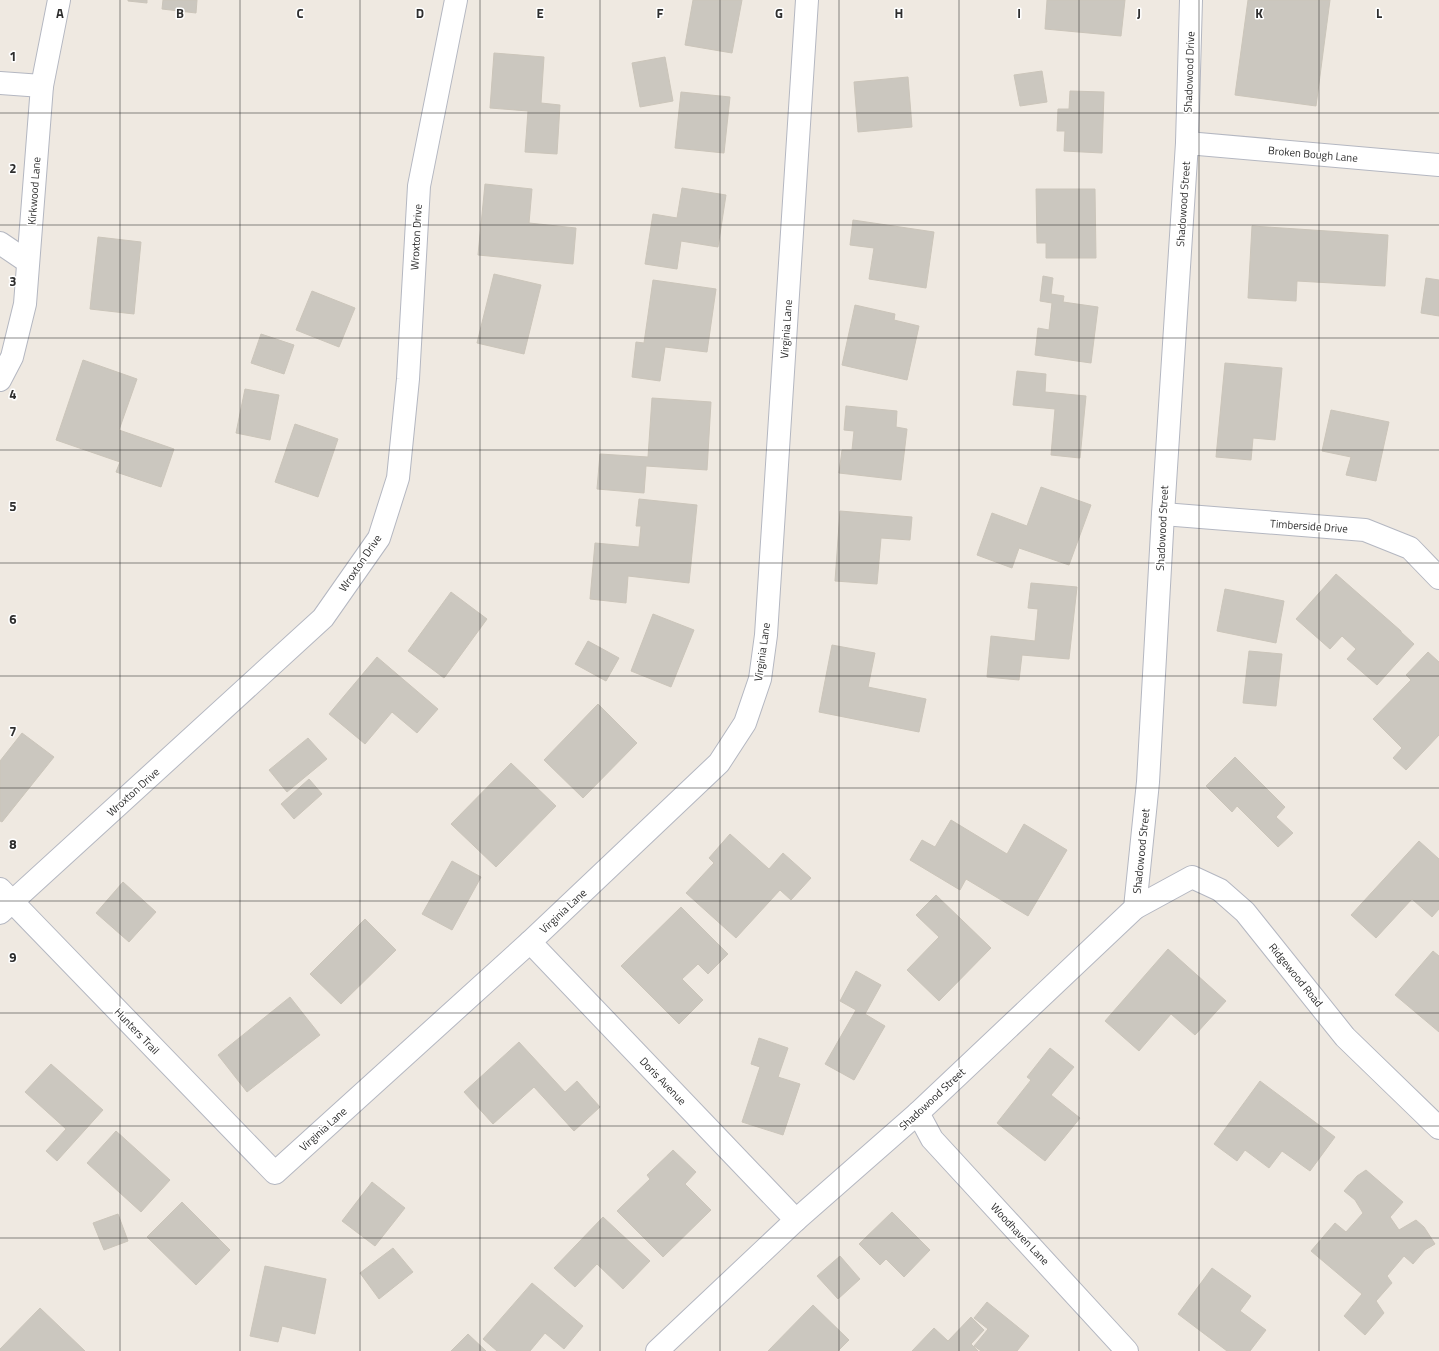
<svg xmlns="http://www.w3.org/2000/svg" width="1439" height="1351" viewBox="0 0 1439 1351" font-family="'Titillium Web',sans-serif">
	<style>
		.building { fill: #cbc7bf; stroke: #cbc5ba }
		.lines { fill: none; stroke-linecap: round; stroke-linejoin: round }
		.minor-casing { stroke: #b4b7c1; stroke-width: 24 }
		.minor { stroke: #fff; stroke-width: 22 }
		.grid { fill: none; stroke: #2e2e2e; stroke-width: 1; stroke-opacity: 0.55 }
		.labels { text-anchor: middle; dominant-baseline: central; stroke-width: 3; stroke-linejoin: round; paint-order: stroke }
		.street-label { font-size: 11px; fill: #2e2e2e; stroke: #fff }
		.grid-label { font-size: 13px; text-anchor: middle; font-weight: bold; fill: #2e2e2e; stroke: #fff; stroke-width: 3; stroke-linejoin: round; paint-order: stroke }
	</style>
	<rect width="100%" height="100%" fill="#efe9e1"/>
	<g class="building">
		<polygon points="128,0 147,0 147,3 128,1"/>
		<polygon points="163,0 197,0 196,13 162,9"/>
		<polygon points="693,0 742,0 732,53 685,45"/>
		<polygon points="1047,0 1125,0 1121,36 1045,29"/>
		<polygon points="1248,0 1330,0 1316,106 1235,95"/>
		<polygon points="494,53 544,57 541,103 560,105 557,154 525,152 528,111 490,108"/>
		<polygon points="665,57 673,101 640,107 632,63"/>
		<polygon points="1042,71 1047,102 1020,106 1014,75"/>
		<polygon points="908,77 912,127 858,132 854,82"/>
		<polygon points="1070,91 1104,92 1102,153 1064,151 1065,131 1057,131 1058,109 1069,109"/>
		<polygon points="681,92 730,97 724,153 675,148"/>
		<polygon points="485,184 532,189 529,223 576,228 573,264 478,255"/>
		<polygon points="682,188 726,195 718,247 681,241 677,269 645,264 653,214 677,218"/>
		<polygon points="1036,189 1095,189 1096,258 1046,258 1046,243 1037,243"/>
		<polygon points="853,220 934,232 926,288 869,279 874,248 850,245"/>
		<polygon points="1252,226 1388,235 1385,286 1297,281 1296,301 1248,298"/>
		<polygon points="98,237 141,242 134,314 90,309"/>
		<polygon points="494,274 541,285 524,354 477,343"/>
		<polygon points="1043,276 1053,278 1051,294 1064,296 1063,302 1098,307 1091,363 1035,355 1038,328 1049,330 1052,303 1040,301"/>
		<polygon points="1426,278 1439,280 1439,316 1421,313"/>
		<polygon points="653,280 716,289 707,352 665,347 660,381 632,377 636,342 644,343"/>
		<polygon points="312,291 355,308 339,347 296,330"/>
		<polygon points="855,305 895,314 894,320 919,326 907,380 842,365"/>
		<polygon points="261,334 294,345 284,374 251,363"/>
		<polygon points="83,360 137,379 119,430 174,449 161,487 116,472 120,462 56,440"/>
		<polygon points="1225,363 1282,368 1275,440 1253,438 1251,460 1216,457"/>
		<polygon points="1017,371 1046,374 1045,392 1086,396 1080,458 1051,455 1055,409 1013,405"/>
		<polygon points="245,389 279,395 270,440 236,433"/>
		<polygon points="652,398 711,402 707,470 646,466 644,493 597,489 600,454 648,457"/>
		<polygon points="846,406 897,411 896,427 907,429 901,480 839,473 842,450 852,450 854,431 844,430"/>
		<polygon points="1331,410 1389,422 1376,481 1346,475 1351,457 1322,451"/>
		<polygon points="295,424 338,439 318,497 275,482"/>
		<polygon points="1041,487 1091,505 1069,565 1019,548 1012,568 977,555 992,513 1027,526"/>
		<polygon points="639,499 697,505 689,583 628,576 626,603 590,599 595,543 639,547 641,526 636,526"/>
		<polygon points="840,511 912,517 910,540 881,538 877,584 835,581"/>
		<polygon points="1336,574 1401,631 1401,632 1414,644 1377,685 1347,659 1356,649 1342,636 1330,649 1296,619"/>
		<polygon points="1031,583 1077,587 1069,659 1022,655 1019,680 987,677 991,636 1035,641 1038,609 1028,608"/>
		<polygon points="1225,589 1284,601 1276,643 1217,631"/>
		<polygon points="451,592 487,619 444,678 408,651"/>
		<polygon points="653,614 694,630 671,687 631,671"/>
		<polygon points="588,641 619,658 606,681 575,664"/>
		<polygon points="832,645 875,653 868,687 926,699 919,732 819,712"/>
		<polygon points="1249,651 1282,654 1276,706 1243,703"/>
		<polygon points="1428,652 1439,662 1439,735 1406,770 1393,758 1402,748 1373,719 1411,680 1406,675"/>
		<polygon points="377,657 438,709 417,733 392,712 365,744 329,714"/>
		<polygon points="598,704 637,743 583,798 544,760"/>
		<polygon points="22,733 54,757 2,822 0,821 0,761"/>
		<polygon points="308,738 327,759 287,792 269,770"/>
		<polygon points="1235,757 1285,807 1276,817 1293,833 1278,847 1237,806 1232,812 1206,786"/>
		<polygon points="511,763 556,806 496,867 451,824"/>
		<polygon points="309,779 322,794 294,819 281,804"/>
		<polygon points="951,820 1007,854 1024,824 1067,850 1028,916 966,879 960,890 910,860 922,840 935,847"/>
		<polygon points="730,834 769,869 783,853 811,878 791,900 780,890 736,938 686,893 714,863 709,858"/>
		<polygon points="1419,841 1439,859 1439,909 1432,917 1412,899 1376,938 1351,915"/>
		<polygon points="452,861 481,877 452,930 422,914"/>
		<polygon points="123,882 156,912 129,942 96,913"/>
		<polygon points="936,895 991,948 939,1001 907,970 939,937 916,915"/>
		<polygon points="681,907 728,954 708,974 698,964 682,979 703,1000 679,1024 621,966"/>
		<polygon points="365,919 396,950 341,1004 310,974"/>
		<polygon points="1168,949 1226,1001 1195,1035 1171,1014 1139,1051 1105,1021"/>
		<polygon points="1433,951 1439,956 1439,1032 1395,995"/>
		<polygon points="856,971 881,985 865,1014 885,1026 854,1080 825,1064 856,1010 840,1001"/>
		<polygon points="290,997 320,1035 247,1092 218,1055"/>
		<polygon points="759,1038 788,1048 778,1077 800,1084 783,1135 742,1122 760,1067 751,1064"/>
		<polygon points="519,1042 565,1092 577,1081 600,1107 574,1131 534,1087 493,1124 464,1092"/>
		<polygon points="1050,1048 1074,1067 1051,1095 1080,1118 1045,1161 997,1123 1031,1080 1027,1077"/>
		<polygon points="51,1064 103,1110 57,1161 46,1151 66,1129 25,1092"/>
		<polygon points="1260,1081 1335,1137 1310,1171 1282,1151 1269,1168 1245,1150 1237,1161 1214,1144"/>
		<polygon points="116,1131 170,1180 141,1212 87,1163"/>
		<polygon points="673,1150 696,1172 685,1184 711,1210 663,1257 617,1211 650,1179 647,1175"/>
		<polygon points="1366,1170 1403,1202 1390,1217 1399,1230 1416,1220 1424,1227 1435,1244 1425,1250 1413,1264 1404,1256 1387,1276 1392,1283 1376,1301 1384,1313 1365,1335 1344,1316 1362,1294 1311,1251 1335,1223 1346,1232 1363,1213 1355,1200 1344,1191 1357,1176"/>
		<polygon points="372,1182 405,1208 375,1246 342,1221"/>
		<polygon points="182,1202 230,1250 196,1285 147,1237"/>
		<polygon points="892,1212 930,1250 904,1277 886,1259 880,1265 859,1244"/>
		<polygon points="118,1214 128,1241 104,1250 93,1223"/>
		<polygon points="603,1217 650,1261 623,1289 597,1264 575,1287 554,1268"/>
		<polygon points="393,1248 413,1272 379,1299 360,1273"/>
		<polygon points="840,1256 860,1279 838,1299 817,1276"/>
		<polygon points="265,1266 326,1279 315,1334 282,1326 278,1342 250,1336"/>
		<polygon points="1212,1268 1251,1296 1240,1311 1266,1330 1250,1351 1227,1351 1178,1314"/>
		<polygon points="532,1283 583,1326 564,1349 545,1333 530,1351 497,1351 483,1339"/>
		<polygon points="987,1302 1029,1336 1017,1351 981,1351 974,1346 988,1329 974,1318"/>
		<polygon points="813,1305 849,1340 838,1351 768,1351"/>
		<polygon points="40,1308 85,1351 0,1351 0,1349"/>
		<polygon points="971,1317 984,1330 971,1344 978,1351 912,1351 934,1328 948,1341"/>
		<polygon points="468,1334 486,1351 451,1351"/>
	</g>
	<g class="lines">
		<defs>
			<g id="minor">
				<polyline points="0,83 42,86"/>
				<polyline points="1187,143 1439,165"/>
				<polyline points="0,243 28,262"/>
				<polyline points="0,380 12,357 25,304 42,86 59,0"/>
				<polyline points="1163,514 1365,530 1410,548 1439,578"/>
				<polyline points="0,889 275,1173 530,942 719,763 745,723 760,679 766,635 807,0"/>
				<polyline points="1135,908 1192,877 1220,890 1245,912 1345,1037 1439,1128"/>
				<polyline points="0,913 323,618 379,538 398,478 408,379 419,186 456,0"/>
				<polyline points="530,942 796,1220"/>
				<polyline points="918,1113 932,1139 1127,1351"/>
				<polyline points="657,1351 796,1220 918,1113 1135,908 1148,782 1163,514 1187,143 1191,0"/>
			</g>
		</defs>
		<use href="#minor" class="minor-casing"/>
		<use href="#minor" class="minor"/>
	</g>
	<path class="grid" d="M120 0V1351M240 0V1351M360 0V1351M480 0V1351M600 0V1351M720 0V1351M839 0V1351M959 0V1351M1079 0V1351M1199 0V1351M1319 0V1351M0 113H1439M0 225H1439M0 338H1439M0 450H1439M0 563H1439M0 676H1439M0 788H1439M0 901H1439M0 1013H1439M0 1126H1439M0 1238H1439"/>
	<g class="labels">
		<g class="street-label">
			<text transform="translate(1189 72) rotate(-88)">Shadowood Drive</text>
			<text transform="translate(1313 154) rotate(5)">Broken Bough Lane</text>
			<text transform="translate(34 191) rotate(-86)">Kirkwood Lane</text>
			<text transform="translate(1183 204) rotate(-86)">Shadowood Street</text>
			<text transform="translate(416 237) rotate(-87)">Wroxton Drive</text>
			<text transform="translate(786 329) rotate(-86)">Virginia Lane</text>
			<text transform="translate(1309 526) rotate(4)">Timberside Drive</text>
			<text transform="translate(1162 528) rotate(-87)">Shadowood Street</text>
			<text transform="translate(360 563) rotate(-56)">Wroxton Drive</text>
			<text transform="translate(762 652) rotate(-82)">Virginia Lane</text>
			<text transform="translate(133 792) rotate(-42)">Wroxton Drive</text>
			<text transform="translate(1141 851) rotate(-84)">Shadowood Street</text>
			<text transform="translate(563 911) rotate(-43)">Virginia Lane</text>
			<text transform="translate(1296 975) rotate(51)">Ridgewood Road</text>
			<text transform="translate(137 1031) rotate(46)">Hunters Trail</text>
			<text transform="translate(663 1081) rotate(46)">Doris Avenue</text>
			<text transform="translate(932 1099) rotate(-43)">Shadowood Street</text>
			<text transform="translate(323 1129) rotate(-42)">Virginia Lane</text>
			<text transform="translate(1020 1234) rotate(47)">Woodhaven Lane</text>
		</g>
	</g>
	<g class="grid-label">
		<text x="60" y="18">A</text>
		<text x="180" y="18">B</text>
		<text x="300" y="18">C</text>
		<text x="420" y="18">D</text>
		<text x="540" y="18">E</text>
		<text x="660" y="18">F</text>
		<text x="779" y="18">G</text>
		<text x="899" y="18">H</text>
		<text x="1019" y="18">I</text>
		<text x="1139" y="18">J</text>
		<text x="1259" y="18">K</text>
		<text x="1379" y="18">L</text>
		<text x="13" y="61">1</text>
		<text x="13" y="173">2</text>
		<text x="13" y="286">3</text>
		<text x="13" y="399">4</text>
		<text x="13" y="511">5</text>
		<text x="13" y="624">6</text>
		<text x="13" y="736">7</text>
		<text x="13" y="849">8</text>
		<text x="13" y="962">9</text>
	</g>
</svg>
